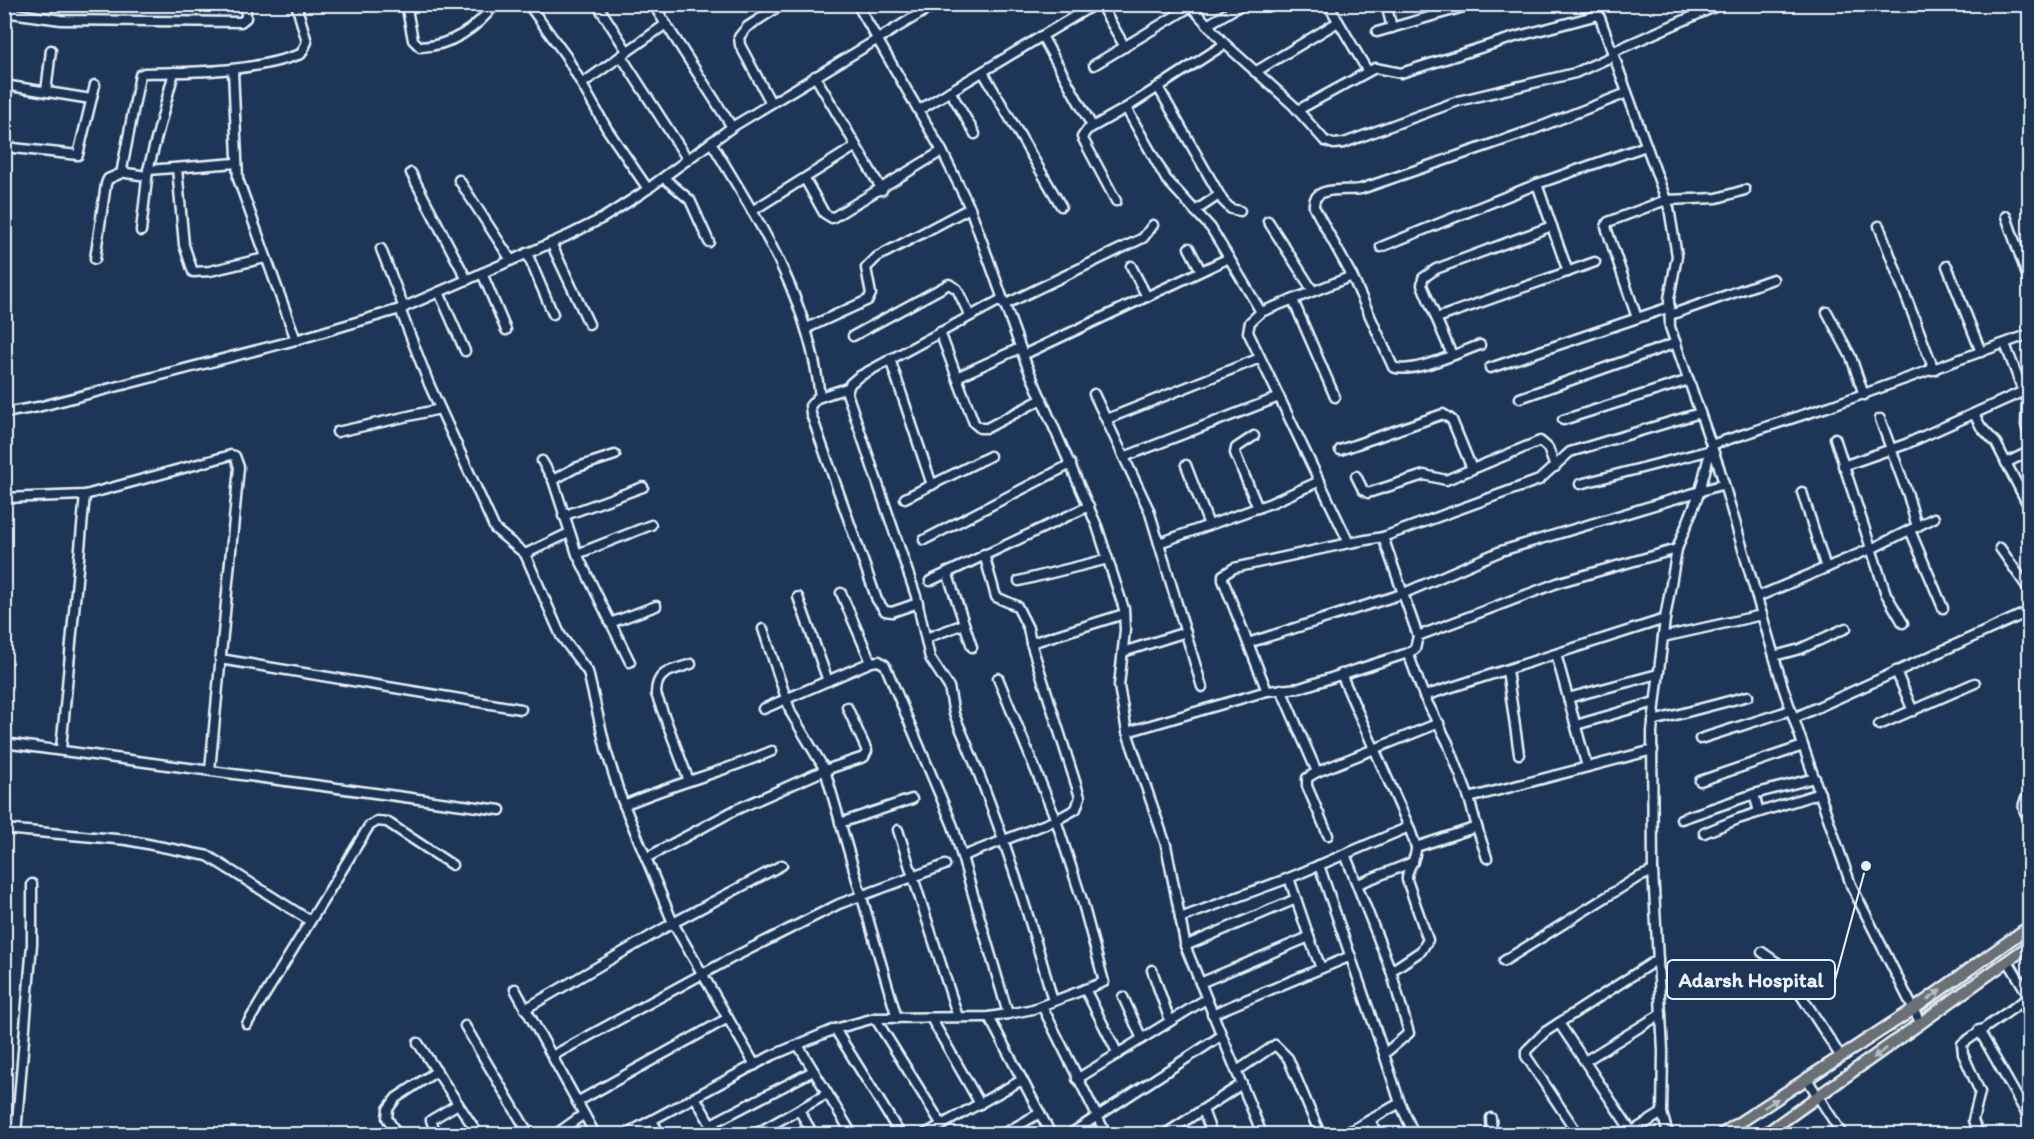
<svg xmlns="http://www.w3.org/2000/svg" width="2034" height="1139" viewBox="0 0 2034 1139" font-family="Itim,sans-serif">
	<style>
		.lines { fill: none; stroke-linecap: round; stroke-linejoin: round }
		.minor-casing { stroke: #e8f1f8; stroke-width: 13 }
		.major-casing { stroke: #e8f1f8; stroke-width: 15 }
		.minor { stroke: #1d3557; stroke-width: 8 }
		.major { stroke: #6b6f75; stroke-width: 10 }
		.oneway { fill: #b6bdc4 }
		.leader { fill: none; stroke: #e8f1f8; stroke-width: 2 }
		.callout-dot { fill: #e8f1f8; stroke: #1d3557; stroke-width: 2 }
		.callout { fill: #1d3557; stroke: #e8f1f8; stroke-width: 2 }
		.callout-label { font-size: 21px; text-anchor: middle; font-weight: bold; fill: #e8f1f8 }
	</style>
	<rect width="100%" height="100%" fill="#1d3557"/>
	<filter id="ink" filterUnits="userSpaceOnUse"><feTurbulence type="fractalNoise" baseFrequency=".0167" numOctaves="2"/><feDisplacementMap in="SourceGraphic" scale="12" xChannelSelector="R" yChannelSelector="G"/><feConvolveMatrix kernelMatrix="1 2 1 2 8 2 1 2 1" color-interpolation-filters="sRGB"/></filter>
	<g filter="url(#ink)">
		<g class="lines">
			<defs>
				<g id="minor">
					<path d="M406 4 413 40 420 47C451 46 477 28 495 4"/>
					<polyline points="528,4 566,56 607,129 648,189"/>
					<polyline points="597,4 627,51"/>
					<polyline points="653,4 732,127"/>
					<polyline points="857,4 942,151 970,208 1027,366 1097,526 1124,609 1125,630 1119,686 1127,732 1166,845 1186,948 1262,1134"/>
					<polyline points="1100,4 1125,47"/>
					<polyline points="1189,4 1225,44 1293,105 1325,141 1334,144 1344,143 1458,101 1575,73 1613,56"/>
					<polyline points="1328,4 1367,70"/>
					<polyline points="1386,4 1392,28"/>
					<polyline points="1595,4 1669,208 1677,256 1669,299 1670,327 1719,467 1783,687 1851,885 1921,1024"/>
					<polyline points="4,12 61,20 241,22 246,18 246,4"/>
					<polyline points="1207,25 1243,4"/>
					<polyline points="1377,32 1474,4"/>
					<polyline points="1042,36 1092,126"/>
					<polyline points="1225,44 1126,108 1166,179 1211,228 1229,258"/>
					<polyline points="1612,52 1721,4"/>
					<polyline points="621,56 688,160"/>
					<polyline points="1094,65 1190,7"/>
					<polyline points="233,71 238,179 296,340"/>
					<polyline points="983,72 1061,206"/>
					<polyline points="1255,72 1338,22"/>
					<polyline points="815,76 882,190"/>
					<polyline points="583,83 666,24"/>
					<polyline points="4,85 91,99"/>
					<polyline points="1158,87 1223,201 1231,209 1240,211"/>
					<polyline points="950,91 975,134"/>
					<polyline points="46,92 51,50"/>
					<polyline points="771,103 740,45 739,37 747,27 783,4"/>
					<polyline points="919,110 1095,4"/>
					<polyline points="1298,110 1375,68 1401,73 1515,37 1598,15"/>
					<path d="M711 142C761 225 809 298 820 397"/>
					<polyline points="4,147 78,155 95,85"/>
					<polyline points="177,168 184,245 193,272 210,271 265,258"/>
					<polyline points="148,170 236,163"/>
					<polyline points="411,173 467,280"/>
					<path d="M147 176 126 173 122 169 140 75 144 73C198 72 250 72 301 54L307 42 296 4"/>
					<polyline points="664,178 690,200 709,242"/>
					<polyline points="805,179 824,213 832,218 942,151"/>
					<polyline points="459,180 511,260"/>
					<polyline points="1537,184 1568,272"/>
					<polyline points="1116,201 1082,137 1087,130 1126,108"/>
					<polyline points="752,211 856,146"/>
					<polyline points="1195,211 1219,195"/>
					<polyline points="2006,216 2030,284"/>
					<polyline points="1268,221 1313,291"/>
					<polyline points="1879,226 1934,370"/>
					<polyline points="141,231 148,170 174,72"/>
					<polyline points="551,243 589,324"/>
					<polyline points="1381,247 1537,184 1646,146"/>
					<polyline points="1189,248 1201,271"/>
					<polyline points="381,249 404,308"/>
					<polyline points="527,253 553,314"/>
					<polyline points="95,259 106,184 108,179 124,172"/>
					<polyline points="1131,266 1147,297"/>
					<polyline points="1947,266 1981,352"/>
					<polyline points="482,273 506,330"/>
					<path d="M1352 276 1393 367C1411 375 1460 352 1480 345"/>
					<polyline points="439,292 465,351"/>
					<path d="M1002 299 858 377 850 384 847 393 916 596 930 658 949 687 954 714C995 807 1026 903 1053 1001"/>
					<polyline points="1293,300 1335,397"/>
					<polyline points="1004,305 1143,238 1153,225"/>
					<polyline points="400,309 429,384 495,529 525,554 561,636 588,672 606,750 620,795 673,923 755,1065"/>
					<path d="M1261 312 1352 276 1314 207C1312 184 1347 192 1361 189L1527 132 1627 93"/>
					<polyline points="1827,312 1851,357 1864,395"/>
					<polyline points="1670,315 1773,279"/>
					<polyline points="1437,318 1595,262"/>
					<polyline points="1637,318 1606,227 1608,222 1666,200 1717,198 1745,190"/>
					<polyline points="807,328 868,300 871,294 866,268 877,257 970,208"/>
					<polyline points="940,332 974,423 980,428 987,428 1042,399"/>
					<polyline points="853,336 949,284 957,289 970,316"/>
					<polyline points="2005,344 2027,401 2026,425 2030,440"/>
					<polyline points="1023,355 1229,258 1261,312 1250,322 1248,332 1349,543 1383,537 1418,636 1415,649 1408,653 1424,696 1665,619 1652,732 1653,871"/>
					<polyline points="1452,355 1422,285 1423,278 1436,269 1552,226"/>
					<polyline points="890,359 932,485"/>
					<polyline points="1490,368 1670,307"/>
					<polyline points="957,377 1020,348"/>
					<polyline points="847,388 817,398 810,406 811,414 877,600 885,611 892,612 918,603"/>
					<polyline points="1094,394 1149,510 1202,687"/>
					<polyline points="1520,398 1676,343"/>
					<polyline points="4,413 38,407 296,340 400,309 567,236 603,218 642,193 732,127 936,4"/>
					<polyline points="1974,414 1981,427 1996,443 2030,509"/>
					<polyline points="1107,419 1260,358"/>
					<polyline points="1880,419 1908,495 1917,527"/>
					<polyline points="1563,420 1689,380"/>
					<polyline points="337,432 440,409"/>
					<polyline points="1254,436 1236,448 1235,453 1258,508"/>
					<polyline points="1835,438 1886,594 1903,623"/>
					<polyline points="1711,445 1830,406 2030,334"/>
					<polyline points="1340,450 1443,414 1452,420 1472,469"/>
					<polyline points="1124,457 1279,397"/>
					<polyline points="542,461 553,480 577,554 630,662"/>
					<polyline points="2006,463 2030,451"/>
					<polyline points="1186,465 1209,525"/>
					<polyline points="1843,466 1906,444 2024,391"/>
					<polyline points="1356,476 1363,490 1368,493 1424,475 1446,480 1540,441 1548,448 1555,467"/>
					<polyline points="553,480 575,468 615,455"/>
					<polyline points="1580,484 1711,450"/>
					<polyline points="1802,492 1826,568"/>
					<polyline points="4,498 85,495 231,455 235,456 239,467 210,770"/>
					<polyline points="905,498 990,456"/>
					<polyline points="563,516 643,487"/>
					<polyline points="1910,530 1943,608"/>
					<polyline points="1383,537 1539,480 1570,452 1700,413"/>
					<polyline points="924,540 1071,464"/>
					<polyline points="1159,543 1271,503 1320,481"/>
					<polyline points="2000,548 2030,591"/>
					<polyline points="525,554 569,533"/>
					<polyline points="577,554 651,525"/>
					<polyline points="984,554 996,597 1017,606 1028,628 1031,643 1124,614"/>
					<polyline points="947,572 972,647"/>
					<polyline points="930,581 1089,506"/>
					<polyline points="1019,581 1108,559"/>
					<polyline points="841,593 871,662"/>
					<polyline points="798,597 828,681"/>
					<polyline points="1757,597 1875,547 1934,518"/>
					<polyline points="1665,619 1677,549"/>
					<polyline points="610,623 656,606"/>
					<polyline points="763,629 791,713 825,770 897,1018"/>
					<polyline points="1418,636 1560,582 1677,549 1700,491 1711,448"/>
					<polyline points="1663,637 1762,615"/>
					<polyline points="926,638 964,624"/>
					<polyline points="1248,643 1402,594 1501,551 1724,484"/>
					<polyline points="1123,652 1186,632"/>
					<polyline points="1556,654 1587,767"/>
					<polyline points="1774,656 1800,649 1846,628"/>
					<polyline points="220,659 521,709"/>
					<polyline points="1507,670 1519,754"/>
					<polyline points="1896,671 1913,711"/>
					<polyline points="1341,674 1409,827"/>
					<polyline points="1281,689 1317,772 1439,723"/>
					<polyline points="1267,691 1223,580 1223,575 1234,568 1349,543"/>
					<polyline points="1424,696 1448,743 1469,798"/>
					<polyline points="1568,698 1658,674"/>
					<polyline points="763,709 871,662 879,661 885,665 953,826 1008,1014"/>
					<polyline points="1794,718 2030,611"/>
					<polyline points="1653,721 1748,696"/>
					<polyline points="1576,725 1655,702"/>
					<polyline points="1879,725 1975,683"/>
					<polyline points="1127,732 1267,691 1300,688 1408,653"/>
					<polyline points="1700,739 1791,710"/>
					<polyline points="4,743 500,810"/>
					<polyline points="61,749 85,495"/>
					<polyline points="1317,772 1307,778 1307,786 1328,835"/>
					<path d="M689 781 656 694C656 670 672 671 691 664"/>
					<polyline points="1700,781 1803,746"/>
					<polyline points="1754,794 1759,812"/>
					<path d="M2030 794C2021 803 2022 810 2030 820"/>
					<path d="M624 805C673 784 723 772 772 751"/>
					<polyline points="1681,819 1754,794 1815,778"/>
					<polyline points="840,823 912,799"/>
					<polyline points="1477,827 1487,858"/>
					<polyline points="4,829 127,840 208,856 309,920"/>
					<polyline points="898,830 958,1017"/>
					<polyline points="1704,833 1738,819 1820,793"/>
					<polyline points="1345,854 1391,971"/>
					<polyline points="963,856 1056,820 998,678"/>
					<polyline points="646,858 735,810 825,770 864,757 867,751 847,707"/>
					<polyline points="1319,865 1384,1054"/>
					<polyline points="1358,884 1413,862"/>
					<polyline points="1180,918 1289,878"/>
					<polyline points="1309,937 1321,968"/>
					<polyline points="1185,946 1296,899"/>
					<polyline points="1762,952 1782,966 1841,1057"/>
					<polyline points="1504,961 1635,879 1653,871 1663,1051 1662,1113 1668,1134"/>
					<polyline points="2008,961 2030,998"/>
					<polyline points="1152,970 1170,1021"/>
					<polyline points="1200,983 1309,937 1289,878 1409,827 1416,847 1477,827 1469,798 1653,750"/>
					<polyline points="515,989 595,1134"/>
					<polyline points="1085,989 1118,1054"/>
					<polyline points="1123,997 1142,1039"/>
					<polyline points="1042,1006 1106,1134"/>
					<polyline points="525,1009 673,923 782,865"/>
					<polyline points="1212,1014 1351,956"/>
					<polyline points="989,1017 1051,1134"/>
					<polyline points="875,1018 942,1125"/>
					<polyline points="931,1018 980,1104"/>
					<polyline points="1559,1023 1632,1132"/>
					<polyline points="247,1024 369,826 377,821 387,822 452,865"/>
					<polyline points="465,1026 529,1134"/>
					<polyline points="835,1029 900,1134"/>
					<polyline points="1979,1030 2030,1120"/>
					<polyline points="418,1043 478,1134"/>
					<polyline points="798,1045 852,1134"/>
					<polyline points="552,1056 730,959 839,904 945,865"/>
					<polyline points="1585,1061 1661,1014"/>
					<polyline points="1237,1071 1275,1045 1288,1058 1320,1134"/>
					<polyline points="1077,1079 1206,999"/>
					<polyline points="1807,1079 1842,1134"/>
					<polyline points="695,1097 716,1134"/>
					<polyline points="577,1102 728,1018"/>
					<polyline points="1400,1103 1414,1134"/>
					<polyline points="799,1110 813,1134"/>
					<polyline points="1203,1110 1212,1134"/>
					<polyline points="1491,1118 1492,1134"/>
					<polyline points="1370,1120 1377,1134"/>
					<polyline points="652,1121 660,1134"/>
					<polyline points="711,1124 813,1071"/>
					<polyline points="16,1134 32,944 32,884"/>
					<polyline points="397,1134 387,1118 388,1109 396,1098 437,1071"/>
					<polyline points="436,1134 431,1120 458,1104"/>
					<polyline points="556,1134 584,1114"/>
					<polyline points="626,1134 771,1056 835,1029 875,1018 989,1017 1008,1014 1033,1009 1104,982 1082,900 1056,820 1076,809 1080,797 1031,643"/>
					<polyline points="755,1134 827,1094"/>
					<polyline points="925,1134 1022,1080"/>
					<polyline points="1003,1134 1040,1113"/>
					<polyline points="1070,1134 1221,1036"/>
					<polyline points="1165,1134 1242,1084"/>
					<path d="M1345 1134 1400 1103 1384 1054 1409 1033 1391 971 1421 951 1428 940 1407 880C1406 867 1417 860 1416 847"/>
					<polyline points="1578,1134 1526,1056 1526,1051 1545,1032 1658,959"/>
					<polyline points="1628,1134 1662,1113"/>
					<polyline points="1978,1134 1973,1120 1980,1092 1963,1054 1962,1044 2029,997"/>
				</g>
				<g id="major">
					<polyline points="1722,1134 1914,1009 2030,926"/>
					<polyline points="1765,1134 2030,945"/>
				</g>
			</defs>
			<use href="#minor" class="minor-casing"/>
			<use href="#major" class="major-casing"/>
			<use href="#minor" class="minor"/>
			<use href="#major" class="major"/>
		</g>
		<defs><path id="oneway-solid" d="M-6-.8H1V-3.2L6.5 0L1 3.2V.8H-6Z" transform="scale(1.5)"/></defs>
		<g class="oneway">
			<use href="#oneway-solid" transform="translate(1934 995) rotate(-36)"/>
			<use href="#oneway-solid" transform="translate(1880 1053) rotate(144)"/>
			<use href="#oneway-solid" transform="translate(1771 1103) rotate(-33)"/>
		</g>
	</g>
	<path class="leader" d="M1866 866L1835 980"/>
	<circle class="callout-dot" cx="1866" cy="866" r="6"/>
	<rect class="callout" x="1667" y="960" width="168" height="39" rx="6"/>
	<g class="callout-label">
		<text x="1751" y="987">Adarsh Hospital</text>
	</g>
	<rect width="2034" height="1139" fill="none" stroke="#1d3557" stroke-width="24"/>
	<rect x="12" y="12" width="2010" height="1115" fill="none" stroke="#e8f1f8" stroke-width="2" filter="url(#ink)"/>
</svg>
